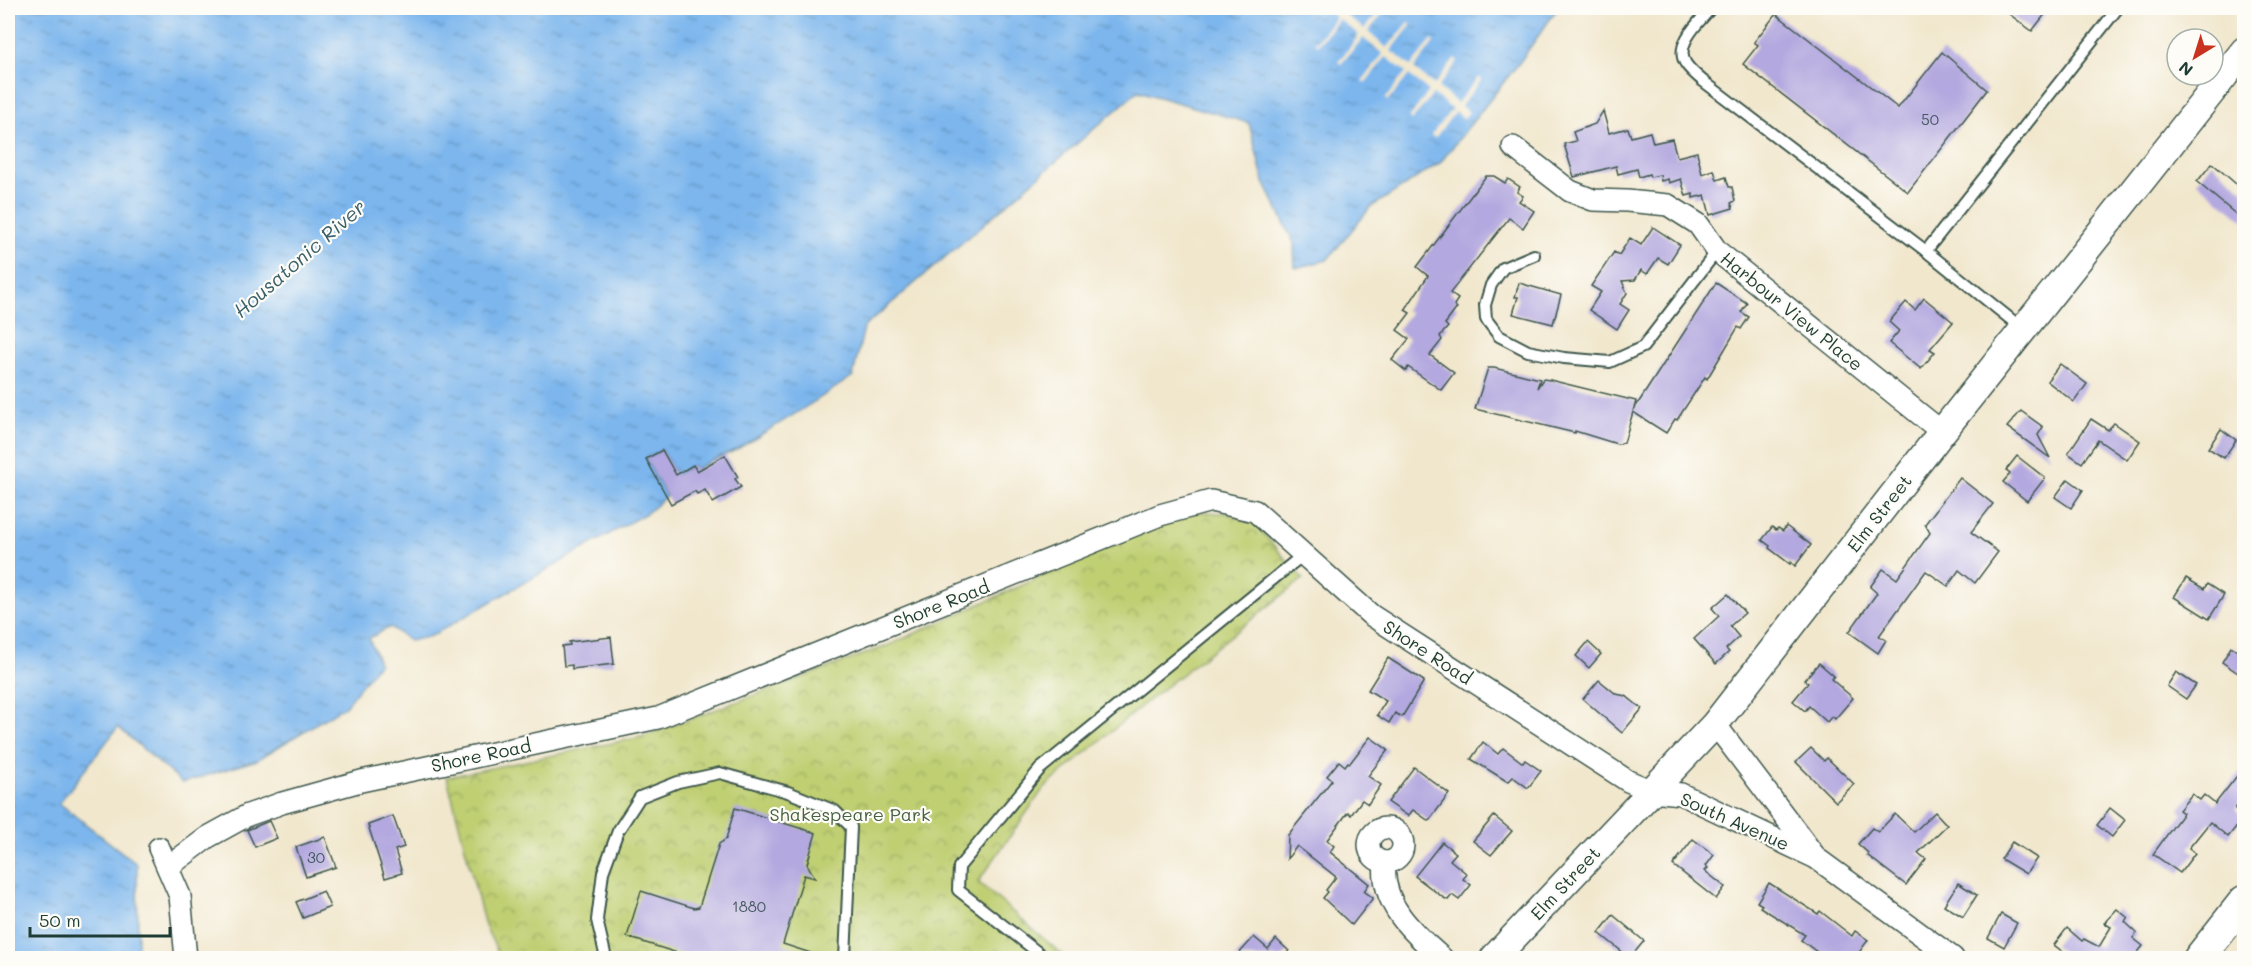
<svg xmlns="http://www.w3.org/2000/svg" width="2252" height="966" viewBox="0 0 2252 966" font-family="Mali,sans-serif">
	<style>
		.park { fill: url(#park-crowns); stroke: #6f8653; stroke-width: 1.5 }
		.water { fill: url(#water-ripples); stroke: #4d7a90; stroke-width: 1.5 }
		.pier { fill: #f1e7cd }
		.building { fill: #b3a8df }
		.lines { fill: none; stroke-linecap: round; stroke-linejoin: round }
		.service-casing { stroke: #3e564b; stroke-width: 14 }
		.minor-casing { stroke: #3e564b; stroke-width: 24 }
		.tertiary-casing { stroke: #3e564b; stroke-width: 30 }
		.secondary-casing { stroke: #3e564b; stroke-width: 33 }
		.service { stroke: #fff; stroke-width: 10 }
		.minor { stroke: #fff; stroke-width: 21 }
		.tertiary { stroke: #fff; stroke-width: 27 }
		.secondary { stroke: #fff; stroke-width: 30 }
		.labels { text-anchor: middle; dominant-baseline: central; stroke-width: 4.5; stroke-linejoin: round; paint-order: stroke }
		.number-label { font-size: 15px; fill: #44585f }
		.street-label { font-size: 18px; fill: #1f3d34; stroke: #fdfcf7 }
		.park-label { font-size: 18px; fill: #476244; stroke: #fdfcf7 }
		.water-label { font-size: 20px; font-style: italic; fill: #3b616c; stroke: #fdfcf7 }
	</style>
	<defs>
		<pattern id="park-crowns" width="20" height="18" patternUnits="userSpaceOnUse" patternTransform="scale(1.5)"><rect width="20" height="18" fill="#bfcf72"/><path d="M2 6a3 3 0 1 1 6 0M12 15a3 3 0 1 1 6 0" fill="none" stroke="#9ba95e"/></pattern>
		<pattern id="water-ripples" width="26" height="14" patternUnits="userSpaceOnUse" patternTransform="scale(1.5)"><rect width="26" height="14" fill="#7bb6ed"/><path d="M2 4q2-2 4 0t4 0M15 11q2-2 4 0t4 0" fill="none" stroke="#6495c1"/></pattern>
	</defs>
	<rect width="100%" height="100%" fill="#fdfcf7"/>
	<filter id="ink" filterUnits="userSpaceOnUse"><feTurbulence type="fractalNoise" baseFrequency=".0167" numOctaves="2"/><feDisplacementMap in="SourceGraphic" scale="12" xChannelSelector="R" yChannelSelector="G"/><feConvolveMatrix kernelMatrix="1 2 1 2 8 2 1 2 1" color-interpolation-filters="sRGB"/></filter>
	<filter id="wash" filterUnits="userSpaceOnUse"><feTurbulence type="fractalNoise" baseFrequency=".008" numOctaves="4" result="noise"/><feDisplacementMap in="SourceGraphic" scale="24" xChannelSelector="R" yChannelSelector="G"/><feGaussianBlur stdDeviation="1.35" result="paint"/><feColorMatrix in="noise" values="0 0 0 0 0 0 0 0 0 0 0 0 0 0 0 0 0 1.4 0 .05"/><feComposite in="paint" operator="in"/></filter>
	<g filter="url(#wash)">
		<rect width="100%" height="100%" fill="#f1e7cd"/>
		<polygon class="park" points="1197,512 1226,513 1255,524 1303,579 1145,703 1044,788 978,882 1066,958 501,958 485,926 447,777 642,737 889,645 1167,520"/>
		<path class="water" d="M16 8H1558L1519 63 1440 163 1371 207 1327 260 1295 268 1294 243 1264 182 1249 123 1138 91 864 327 853 376C815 402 776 426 737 449 723 457 708 459 696 470L693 465 676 475 662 450 646 459 666 496 648 512 431 636 410 641 390 627 369 638 379 663 345 706 257 760 182 783 118 727 59 803 137 864 138 946 128 958H8V16Z"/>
		<polygon class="pier" points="1325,8 1336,8 1340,11 1343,8 1348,8 1344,14 1364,29 1382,8 1387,8 1368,32 1387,48 1409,22 1412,24 1391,51 1411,66 1432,40 1434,42 1414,69 1434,85 1455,58 1458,61 1438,87 1457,103 1479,77 1482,79 1461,106 1469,112 1464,118 1455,112 1435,138 1431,135 1452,109 1433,94 1412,120 1409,118 1429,91 1409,75 1388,101 1385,99 1406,72 1386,57 1365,83 1362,81 1383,54 1363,38 1341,64 1338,62 1359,35 1339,19 1318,45 1315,43 1336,17"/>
		<g id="blocks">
			<g class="building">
				<polygon points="2001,8 2050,8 2032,31"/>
				<polygon points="1776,14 1898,108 1942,52 1987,90 1908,192 1743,64 1758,45 1754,42"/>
				<polygon points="1603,111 1609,133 1628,128 1631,137 1650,132 1653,143 1672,139 1677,157 1697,152 1702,174 1714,170 1717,180 1726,177 1729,187 1732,187 1735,201 1731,203 1733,208 1710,215 1705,195 1693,198 1693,194 1686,196 1681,179 1669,183 1668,179 1661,181 1660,175 1650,177 1649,174 1639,177 1637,169 1618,174 1616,166 1574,177 1564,144 1576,141 1573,132 1595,124"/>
				<polygon points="2212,163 2244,191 2244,221 2197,182"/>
				<polygon points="1486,176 1494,176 1505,183 1508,179 1520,187 1517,192 1523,196 1519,201 1534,211 1523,228 1509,218 1450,293 1458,299 1454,305 1457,308 1445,324 1448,327 1440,336 1442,340 1430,355 1454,373 1441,390 1408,367 1406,371 1392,360 1409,339 1397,330 1410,313 1405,310 1428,276 1417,267"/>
				<polygon points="1653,227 1680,245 1668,264 1658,258 1647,274 1641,270 1635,280 1622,281 1627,293 1620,304 1629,310 1617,329 1589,310 1601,292 1591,286 1614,252 1619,255 1630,238 1641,245"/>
				<polygon points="1519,283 1561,295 1553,324 1513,314 1518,297 1515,297"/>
				<polygon points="1716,283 1747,303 1741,312 1749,317 1741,329 1738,327 1707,379 1705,377 1677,420 1675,419 1666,433 1633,412 1624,443 1617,444 1575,431 1575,433 1475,409 1488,368 1494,368 1540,379 1537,388 1543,379 1550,380 1636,401 1633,411"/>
				<polygon points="1924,298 1953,322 1930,349 1935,352 1921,369 1889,343 1899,331 1889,322 1906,302 1915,310"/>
				<polygon points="2060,364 2087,384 2074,402 2047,381"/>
				<polygon points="2021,411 2043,427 2038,435 2050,458 2007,427"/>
				<polygon points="2091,419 2108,430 2114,423 2140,441 2127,460 2098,440 2082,463 2068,453"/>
				<polygon points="2221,429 2236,440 2224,458 2208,448"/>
				<polygon points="662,450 676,475 693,465 697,471 725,455 738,477 735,479 741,487 713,503 705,490 697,494 695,491 671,504 646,459"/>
				<polygon points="2017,456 2045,478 2027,501 2003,482 2010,474 2006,470"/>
				<polygon points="1960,478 1993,504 1971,532 1998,552 1975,583 1959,570 1948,586 1926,571 1879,636 1886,640 1878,653 1849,632 1877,593 1870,587 1883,569 1897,579 1930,533 1925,524"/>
				<polygon points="2068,479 2083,490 2071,508 2055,497"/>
				<polygon points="1786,526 1811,545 1795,566 1791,562 1790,564 1769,548 1770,546 1762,540 1772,527 1776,530 1778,528 1783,531"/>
				<polygon points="2186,578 2204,589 2207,584 2224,595 2209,619 2174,597"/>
				<polygon points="1728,594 1745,613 1730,626 1739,637 1726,649 1729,652 1716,664 1694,639 1719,616 1712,608"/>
				<polygon points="611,637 614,664 572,669 572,665 564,666 562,646 570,645 569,642"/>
				<polygon points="1588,642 1601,654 1589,668 1576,656"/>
				<polygon points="2231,647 2244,656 2244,662 2238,673 2222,662"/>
				<polygon points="1388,658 1424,681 1402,717 1395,713 1389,723 1377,715 1386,701 1368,690"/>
				<polygon points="1819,663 1834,676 1831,679 1853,698 1835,719 1832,716 1827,722 1809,706 1805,711 1793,701 1808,683 1804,680"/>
				<polygon points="2176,672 2196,685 2186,699 2167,686"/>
				<polygon points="1599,680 1616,694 1626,696 1642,709 1622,733 1583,699"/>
				<polygon points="1370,737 1388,750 1368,776 1381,785 1368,804 1362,800 1351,815 1348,812 1327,840 1334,846 1330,852 1369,884 1364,891 1373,898 1352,925 1323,898 1328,892 1326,890 1336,877 1297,846 1287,859 1288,835 1332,780 1327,776 1339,761 1345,766 1348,762 1350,763"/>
				<polygon points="1483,742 1498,754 1503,748 1523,763 1525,760 1541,771 1528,788 1513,777 1508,782 1471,759"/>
				<polygon points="1811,748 1824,761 1827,758 1854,784 1836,802 1796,762"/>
				<polygon points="1414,767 1449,794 1429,821 1413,810 1408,816 1388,802"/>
				<polygon points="2244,767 2244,797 2235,809 2244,817 2228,837 2210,822 2189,848 2195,853 2180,873 2153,854 2183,813 2179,810 2192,794 2200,800 2204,795 2215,804"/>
				<polygon points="735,808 816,833 807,864 815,878 804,875 783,944 817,955 817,958 693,958 627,937 641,891 694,908 699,907 719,844 726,839"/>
				<polygon points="2110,808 2125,820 2112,837 2097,825"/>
				<polygon points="1935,812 1947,825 1918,853 1926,859 1906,885 1867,855 1868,853 1858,844 1872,828 1878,832 1895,814 1914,832"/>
				<polygon points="393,816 404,847 395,850 402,873 385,878 368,825"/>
				<polygon points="1494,816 1512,831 1491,855 1473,841"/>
				<polygon points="269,821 277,838 255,847 247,830"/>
				<polygon points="325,837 336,867 306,877 296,847"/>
				<polygon points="1693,839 1714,855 1706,866 1708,868 1705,871 1725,887 1716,899 1673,865"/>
				<polygon points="1442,842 1456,853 1450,860 1467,874 1463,879 1471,885 1459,900 1452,895 1448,900 1444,898 1415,876"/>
				<polygon points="2012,842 2037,858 2026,874 2001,859"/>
				<polygon points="1769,883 1818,914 1820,911 1852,936 1855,931 1868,940 1855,958 1825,958 1801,940 1805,935 1760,907 1762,905 1757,902"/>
				<polygon points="1958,883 1977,895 1963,917 1944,905"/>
				<polygon points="323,891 330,907 303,918 296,902"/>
				<polygon points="2117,909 2128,918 2125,922 2137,933 2133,938 2143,946 2133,958 2071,958 2054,945 2067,928 2082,941 2084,939 2099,947 2111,927 2104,923"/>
				<polygon points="2001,914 2017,923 2004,947 1988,938"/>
				<polygon points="1613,915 1644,941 1630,958 1599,933"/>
				<polygon points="1254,937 1268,949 1276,939 1289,951 1282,958 1235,958"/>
			</g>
		</g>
	</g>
	<g filter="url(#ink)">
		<use href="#blocks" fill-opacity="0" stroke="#3e564b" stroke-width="1.5"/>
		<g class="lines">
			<defs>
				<g id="service">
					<path d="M1711 8C1700 21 1673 45 1686 64 1690 70 1697 76 1703 81L1926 251 2024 330"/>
					<polyline points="1926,251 2118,8"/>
					<polyline points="1534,255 1503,268 1491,285 1485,305 1486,319 1499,336 1528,351 1564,358 1610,362 1643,347 1717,251"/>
					<polyline points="606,958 597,920 603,872 618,831 640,797 678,782 720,773 788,792 835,811 851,827 845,958"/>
					<polyline points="1045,958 958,890 959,867 1040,769 1304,554"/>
				</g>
				<g id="minor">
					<polyline points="1513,147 1570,191 1593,200 1627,201 1668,205 1698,224 1717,251 1942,432"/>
					<polyline points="1715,724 1814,855"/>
					<circle cx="1386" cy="845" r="17"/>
					<polyline points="159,848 180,896 186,958"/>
					<path d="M1385 862C1380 904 1413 933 1442 958"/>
					<polyline points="168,867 208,837 248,815 282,803 361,781 658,718 1160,515 1211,501 1255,511 1371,615 1628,781 1652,791 1681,794 1816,858 1953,958"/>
				</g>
				<polyline id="tertiary" points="1494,958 1715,724 1942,432 2244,51"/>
				<polyline id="secondary" points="2199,958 2244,901"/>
			</defs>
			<use href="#service" class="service-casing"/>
			<use href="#minor" class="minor-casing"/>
			<use href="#tertiary" class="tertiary-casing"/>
			<use href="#secondary" class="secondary-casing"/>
			<use href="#service" class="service"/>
			<use href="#minor" class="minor"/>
			<use href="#tertiary" class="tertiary"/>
			<use href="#secondary" class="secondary"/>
		</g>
	</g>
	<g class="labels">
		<g class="number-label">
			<text x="1930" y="119">50</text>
			<text x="316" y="857">30</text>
			<text x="749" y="906">1880</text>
		</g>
		<g class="street-label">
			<text transform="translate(1792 311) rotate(39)">Harbour View Place</text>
			<text transform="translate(1879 513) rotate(-52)">Elm Street</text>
			<text transform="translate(941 604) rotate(-22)">Shore Road</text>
			<text transform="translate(1428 652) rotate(33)">Shore Road</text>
			<text transform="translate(481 755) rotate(-12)">Shore Road</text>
			<text transform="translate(1735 821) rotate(24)">South Avenue</text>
			<text transform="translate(1565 883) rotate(-47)">Elm Street</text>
		</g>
		<g class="park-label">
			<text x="850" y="814">Shakespeare Park</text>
		</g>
		<g class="water-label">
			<text transform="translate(299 258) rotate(-41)">Housatonic River</text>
		</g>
	</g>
	<rect width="2252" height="966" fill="none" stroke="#fdfcf7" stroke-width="30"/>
	<g transform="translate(2195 57) rotate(218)"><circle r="28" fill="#fdfcf7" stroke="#a4b0a9" stroke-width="1.5"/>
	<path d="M0-4.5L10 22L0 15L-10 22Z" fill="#c8321e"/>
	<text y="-9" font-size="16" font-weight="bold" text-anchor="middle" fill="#1f3d34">N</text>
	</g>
	<path d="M30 927v9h140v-9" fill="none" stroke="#1f3d34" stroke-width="3"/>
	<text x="39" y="927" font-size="18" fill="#1f3d34" stroke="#fdfcf7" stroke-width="4.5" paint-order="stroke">50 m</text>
</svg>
